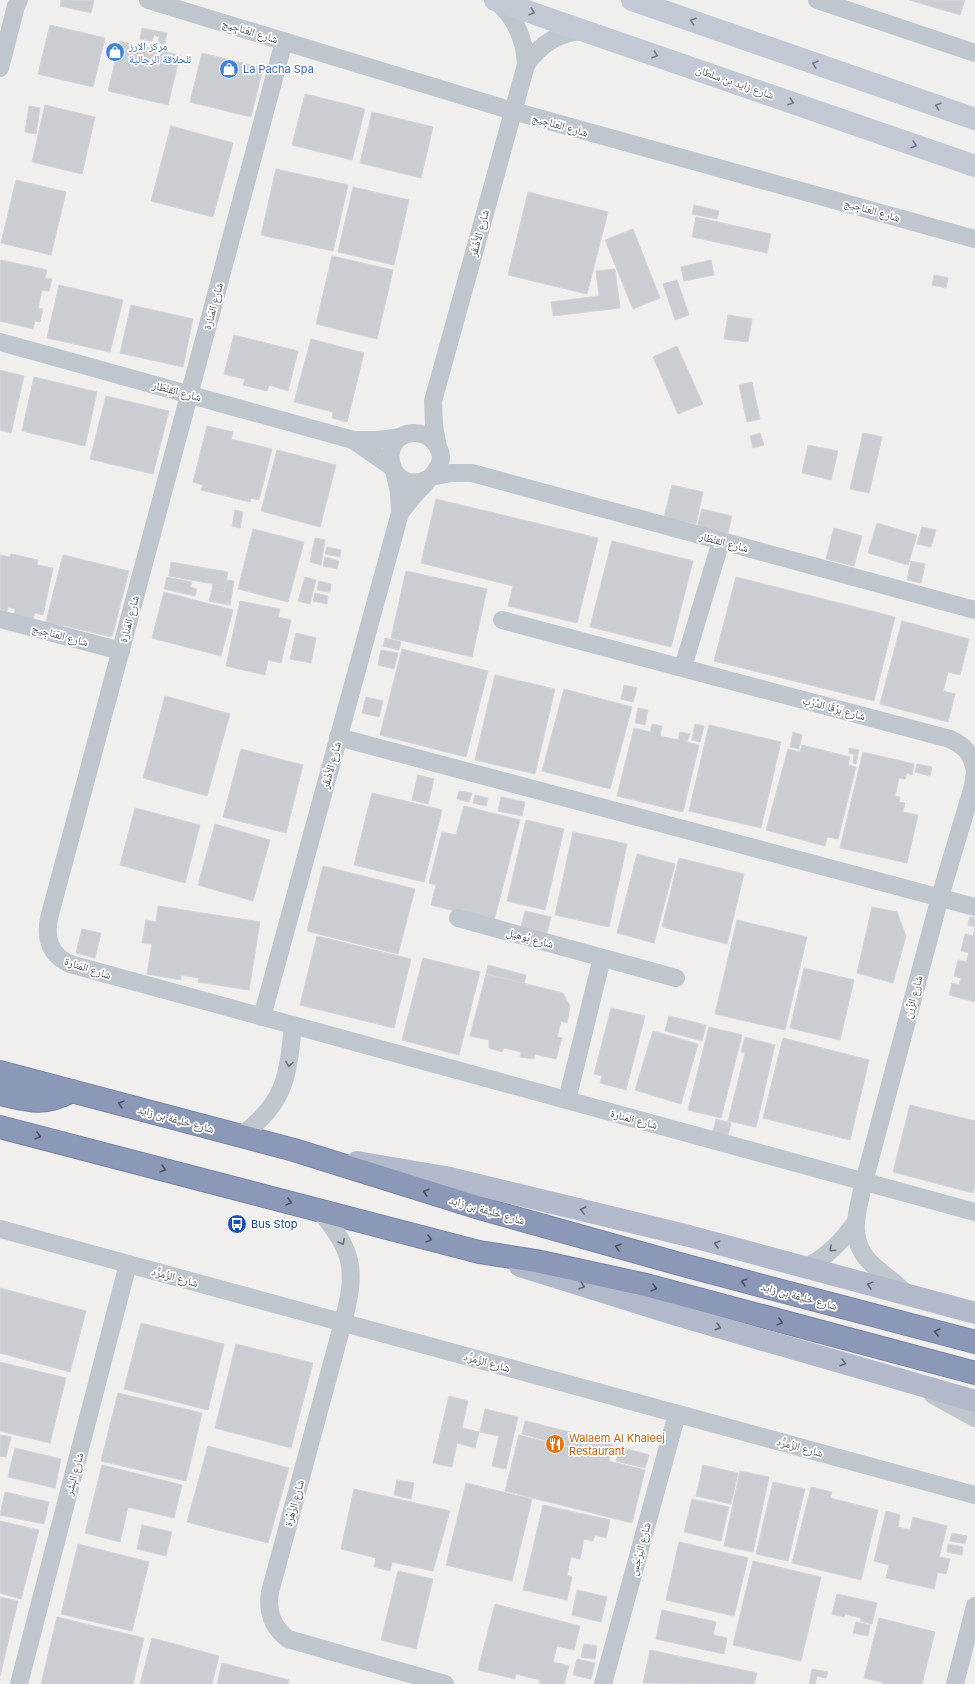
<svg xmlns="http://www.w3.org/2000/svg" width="975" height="1684" viewBox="0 0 975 1684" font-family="Inter,'Noto Naskh Arabic',sans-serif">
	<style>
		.building { fill: #cccdd2; stroke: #d3d3d9 }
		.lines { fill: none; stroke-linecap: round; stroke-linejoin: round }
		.highway-casing { stroke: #7783a3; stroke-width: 24 }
		.street { stroke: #c0c6ce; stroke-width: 18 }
		.secondary { stroke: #c3c8d5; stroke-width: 22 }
		.primary { stroke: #b1b9ca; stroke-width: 22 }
		.highway { stroke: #8b98b7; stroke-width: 22 }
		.oneway { stroke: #737984 }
		.oneway2 { stroke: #6c727c }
		.oneway3 { stroke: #4b525e }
		.oneway4 { stroke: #626975 }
		.labels { text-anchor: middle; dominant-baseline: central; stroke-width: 3.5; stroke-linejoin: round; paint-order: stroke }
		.street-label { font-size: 11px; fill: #484e59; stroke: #fff }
		.shop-label { font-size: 11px; fill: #366cbe; stroke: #fff; text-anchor: start }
		.transit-label { font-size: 11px; fill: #164399; stroke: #fff; text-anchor: start }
		.food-label { font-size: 11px; fill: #c56008; stroke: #fff; text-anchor: start }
	</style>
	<rect width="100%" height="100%" fill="#f0efee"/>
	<g class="building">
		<polygon points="61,0 94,0 91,13 60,6"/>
		<polygon points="909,0 965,0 960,15"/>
		<polygon points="50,25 105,38 93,87 38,74"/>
		<polygon points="142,28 167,33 165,44 158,43 159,37 154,35 152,41 140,39"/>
		<polygon points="120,41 180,55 168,105 108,91"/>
		<polygon points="202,53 263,68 251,117 190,102"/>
		<polygon points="305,94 365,109 352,160 292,145"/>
		<polygon points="45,105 95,117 82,174 32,162"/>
		<polygon points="29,106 40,108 36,134 25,132"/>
		<polygon points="372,112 433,127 421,178 360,163"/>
		<polygon points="171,126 233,143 213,217 151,201"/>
		<polygon points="276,169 348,185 333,251 261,235"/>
		<polygon points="16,180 66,192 51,255 1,243"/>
		<polygon points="353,187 409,200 394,265 338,252"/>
		<polygon points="528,192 608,212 587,294 508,275"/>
		<polygon points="694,205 719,211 717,219 692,214"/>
		<polygon points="696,217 771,234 767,253 692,237"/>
		<polygon points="633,229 660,298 633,309 605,240"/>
		<polygon points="332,256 393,270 377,339 316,324"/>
		<polygon points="1,260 47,270 45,278 52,279 49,291 42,290 38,308 43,309 40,322 35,321 33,329 0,321 0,265"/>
		<polygon points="711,260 714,275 684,281 681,267"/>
		<polygon points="615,269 620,308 553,316 551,302 599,296 596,271"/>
		<polygon points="934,275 948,278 946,288 932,285"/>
		<polygon points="677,280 689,315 675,320 663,284"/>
		<polygon points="59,285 123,300 110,352 47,338"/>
		<polygon points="131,305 193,319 183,367 120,353"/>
		<polygon points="728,315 752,319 748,342 724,339"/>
		<polygon points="234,335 298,351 288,391 269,385 267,391 243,385 245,379 224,374"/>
		<polygon points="311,339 364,353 347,422 332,418 333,412 294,402"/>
		<polygon points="677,346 703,404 678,414 653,357"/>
		<polygon points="0,370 24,376 11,433 0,430"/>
		<polygon points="34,377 97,392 85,446 22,431"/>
		<polygon points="752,382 760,419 747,422 739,385"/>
		<polygon points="106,396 169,411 153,474 90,459"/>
		<polygon points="207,426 233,432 231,439 272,449 259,500 251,498 250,502 201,490 203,485 193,482"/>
		<polygon points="760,433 764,445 753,448 750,436"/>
		<polygon points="863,433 882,437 869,493 850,489"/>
		<polygon points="808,445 838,451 831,480 802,473"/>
		<polygon points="277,450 336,465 320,527 261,511"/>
		<polygon points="672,485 703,492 696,524 664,517"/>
		<polygon points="436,499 598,538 577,623 508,606 513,586 421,563"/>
		<polygon points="702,509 732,516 728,533 697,527"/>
		<polygon points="235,510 243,512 240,528 232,526"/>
		<polygon points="877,523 917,535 908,565 868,553"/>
		<polygon points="922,527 936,530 931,547 917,544"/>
		<polygon points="834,528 862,536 854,566 826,559"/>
		<polygon points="253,529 304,542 288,602 238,589"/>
		<polygon points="315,538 325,540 321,565 310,562"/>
		<polygon points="612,541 693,561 671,647 590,627"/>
		<polygon points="327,547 341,550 340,557 325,554"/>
		<polygon points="11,554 38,560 37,565 53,568 43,615 35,613 33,619 14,614 15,609 8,607 7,611 0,609 0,555 10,557"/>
		<polygon points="63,555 129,571 112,637 61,625 61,628 45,625"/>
		<polygon points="325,557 339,561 337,569 323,566"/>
		<polygon points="911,561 925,564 921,583 907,580"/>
		<polygon points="171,562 228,572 224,592 212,590 213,584 169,576"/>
		<polygon points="406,571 487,589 472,657 391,638"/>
		<polygon points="167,577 192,582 190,587 197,589 195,596 164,589"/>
		<polygon points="305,577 316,580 310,604 298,601"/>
		<polygon points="736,577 895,617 874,701 714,661"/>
		<polygon points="227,580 234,581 230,605 209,601 212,590 224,592"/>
		<polygon points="319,581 331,584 330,592 317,590"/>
		<polygon points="164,592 233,610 221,656 152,638"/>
		<polygon points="315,593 328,596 327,604 313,601"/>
		<polygon points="240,601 280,609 278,617 291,620 281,663 268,660 265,675 226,666"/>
		<polygon points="902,621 969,639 960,675 948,672 943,691 955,694 948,722 880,704"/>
		<polygon points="296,633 316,638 311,663 290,659"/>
		<polygon points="385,638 401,642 399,650 383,646"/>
		<polygon points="402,649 488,671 466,757 380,735"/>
		<polygon points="381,650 398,653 394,669 378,665"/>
		<polygon points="495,675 555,689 535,774 475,760"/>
		<polygon points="624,685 637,688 633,702 621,699"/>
		<polygon points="564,689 632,707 610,789 542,771"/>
		<polygon points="165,696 230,714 207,796 143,778"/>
		<polygon points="366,697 383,701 379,717 362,713"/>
		<polygon points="638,708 648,710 645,725 635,723"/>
		<polygon points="652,724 662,726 660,736 678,740 680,732 690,734 687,742 699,745 683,812 617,796 634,728 650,732"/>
		<polygon points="695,724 704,726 700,742 692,740"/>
		<polygon points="709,725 781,742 761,828 689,811"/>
		<polygon points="793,732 802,735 799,749 790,747"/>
		<polygon points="802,745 850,757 848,765 856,767 838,839 827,837 825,846 766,830 788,749 800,752"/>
		<polygon points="849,748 859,750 856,764 853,763 854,754 849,753"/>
		<polygon points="241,749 303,765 286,833 223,817"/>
		<polygon points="863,752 914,764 912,775 907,773 905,779 899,778 895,796 900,797 899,802 905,803 903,812 918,815 907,863 840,848"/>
		<polygon points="917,764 932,767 930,776 915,772"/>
		<polygon points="418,775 434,779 428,804 412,800"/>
		<polygon points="459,791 472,793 469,802 457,799"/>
		<polygon points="372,793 442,810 424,882 354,865"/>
		<polygon points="475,795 488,798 486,806 473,803"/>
		<polygon points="501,797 525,802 522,816 498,811"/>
		<polygon points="464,806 520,820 494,921 431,905 436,885 429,883 442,832 456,835"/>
		<polygon points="135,808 200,825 185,883 120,865"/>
		<polygon points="526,820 564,829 545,910 507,901"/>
		<polygon points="215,824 270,840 253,901 198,885"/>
		<polygon points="573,832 627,844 609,927 555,915"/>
		<polygon points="637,854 675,864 654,943 617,933"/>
		<polygon points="679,858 744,874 727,944 662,927"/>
		<polygon points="323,866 415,889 398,954 307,931"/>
		<polygon points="158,906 260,922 249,990 198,982 199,978 181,975 181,980 147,974 152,944 142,943 146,920 156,922"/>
		<polygon points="872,907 897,912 906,936 893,983 857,973"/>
		<polygon points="525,911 551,917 547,933 521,927"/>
		<polygon points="970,917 975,918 975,927 968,925"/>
		<polygon points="737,920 807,937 785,1030 715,1014"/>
		<polygon points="975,928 975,1002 949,995 952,983 959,985 961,978 954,976 958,960 966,962 969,953 961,951 965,934 973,936"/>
		<polygon points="82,929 101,933 95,958 76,953"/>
		<polygon points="317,936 411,959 394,1028 300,1005"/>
		<polygon points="423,958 480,972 459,1055 402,1040"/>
		<polygon points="488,965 526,975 524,984 486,974"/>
		<polygon points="804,968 854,980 840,1040 790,1028"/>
		<polygon points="486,974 563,993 570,1006 567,1023 561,1021 557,1037 562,1038 556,1059 535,1054 534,1059 520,1057 521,1052 504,1048 502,1052 489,1048 489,1040 470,1036"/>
		<polygon points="611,1008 645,1016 626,1090 600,1083 602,1076 594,1074"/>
		<polygon points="669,1016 706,1025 702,1041 665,1031"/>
		<polygon points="709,1027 742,1035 721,1118 688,1110"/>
		<polygon points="653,1031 698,1044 681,1104 635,1090"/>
		<polygon points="745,1037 775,1045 756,1127 728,1121 745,1053 741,1052"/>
		<polygon points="783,1038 869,1060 850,1140 763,1118"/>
		<polygon points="910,1105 975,1121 975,1184 973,1193 893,1172"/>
		<polygon points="716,1119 731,1123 728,1135 713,1132"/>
		<polygon points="0,1288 86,1311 70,1372 0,1353"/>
		<polygon points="141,1323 224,1344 208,1410 124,1389"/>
		<polygon points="236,1344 313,1363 291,1448 215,1428"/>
		<polygon points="0,1362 66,1378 50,1443 0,1431"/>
		<polygon points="118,1393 202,1413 186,1481 101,1461"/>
		<polygon points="449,1396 468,1401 462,1428 479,1432 475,1448 457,1443 452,1467 433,1463"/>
		<polygon points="485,1409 518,1417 506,1469 492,1466 499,1436 480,1432"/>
		<polygon points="525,1421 585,1436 582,1450 522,1434"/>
		<polygon points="0,1435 11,1437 6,1457 0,1456"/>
		<polygon points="519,1435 583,1451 587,1438 613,1445 609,1461 645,1470 632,1523 505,1491"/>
		<polygon points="208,1446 289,1468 268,1543 187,1522"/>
		<polygon points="620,1447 649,1455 645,1468 616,1461"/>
		<polygon points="15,1448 61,1459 55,1488 8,1477"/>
		<polygon points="102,1465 182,1485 174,1518 128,1507 120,1542 85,1533"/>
		<polygon points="703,1465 738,1473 731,1504 696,1496"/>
		<polygon points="740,1471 769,1477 753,1552 724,1546"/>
		<polygon points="397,1480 414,1483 411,1499 394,1495"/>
		<polygon points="773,1482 805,1489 788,1561 756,1554"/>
		<polygon points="466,1483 532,1499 512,1581 446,1565"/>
		<polygon points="811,1487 832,1492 830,1498 878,1510 861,1580 792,1563"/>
		<polygon points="354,1489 450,1511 433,1571 392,1562 390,1571 374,1567 376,1558 341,1549"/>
		<polygon points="5,1492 49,1502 44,1524 0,1515"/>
		<polygon points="692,1499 729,1507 721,1541 684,1532"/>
		<polygon points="543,1505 610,1520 606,1538 595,1535 593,1541 584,1539 580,1559 571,1557 567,1575 572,1577 567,1600 523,1590"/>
		<polygon points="886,1511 900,1515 898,1527 910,1530 913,1517 947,1526 939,1557 950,1559 946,1574 938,1572 934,1589 886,1578 889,1565 874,1561"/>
		<polygon points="0,1521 39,1530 21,1599 0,1593"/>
		<polygon points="142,1525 172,1532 166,1556 137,1549"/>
		<polygon points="952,1533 967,1536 965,1544 950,1541"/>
		<polygon points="679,1542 748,1558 734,1616 666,1600"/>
		<polygon points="78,1544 149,1562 132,1631 61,1614"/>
		<polygon points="948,1544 963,1547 962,1555 947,1552"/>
		<polygon points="753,1561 821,1577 801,1661 733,1645"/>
		<polygon points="398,1571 433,1579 416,1649 381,1640"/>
		<polygon points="577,1590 607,1597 601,1622 572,1615"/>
		<polygon points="837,1594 877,1603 872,1624 860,1621 861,1618 845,1614 844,1617 832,1614"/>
		<polygon points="0,1597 18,1601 0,1676"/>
		<polygon points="495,1604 580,1626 574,1650 557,1646 553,1662 569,1666 564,1684 539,1684 540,1680 516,1674 515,1679 478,1670"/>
		<polygon points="662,1610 716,1622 713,1635 727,1638 724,1654 656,1639"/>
		<polygon points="57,1617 144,1638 133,1684 41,1684"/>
		<polygon points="879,1618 935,1632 922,1684 882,1684 882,1682 864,1678"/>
		<polygon points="856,1622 870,1625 868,1636 853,1633"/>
		<polygon points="152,1638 219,1656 212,1684 140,1684"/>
		<polygon points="584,1644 597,1646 595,1659 581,1657"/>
		<polygon points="650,1650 757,1673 754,1684 643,1683"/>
		<polygon points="577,1659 595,1663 591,1679 573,1675"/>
		<polygon points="222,1663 289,1680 288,1684 217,1684"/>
		<polygon points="812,1669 828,1672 826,1678 817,1676 815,1684 809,1684"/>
	</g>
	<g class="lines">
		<defs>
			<g id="highway">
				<polyline points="0,1072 294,1150 483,1209 687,1266 975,1342"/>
				<path d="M0 1094C30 1101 43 1106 72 1091"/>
				<polyline points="0,1127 479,1252 536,1261 646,1285 975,1373"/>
			</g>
		</defs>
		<use href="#highway" class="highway-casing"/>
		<g class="street">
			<polyline points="148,0 513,111 975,239"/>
			<polyline points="817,0 975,53"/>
			<path d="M284 41 49 918C45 939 50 955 70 964L975 1212"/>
			<path d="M526 65C540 44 559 32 584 31"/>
			<polyline points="0,68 16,6 19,0"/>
			<polyline points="0,342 353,440 378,440 401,437"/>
			<polyline points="353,440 392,467"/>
			<path d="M438 448 434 425 433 401 526 65C525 38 515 17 495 0"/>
			<polyline points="431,477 451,473 472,473 975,610"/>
			<path d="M400 513C407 504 414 495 422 487 433 474 450 461 435 443 430 436 421 433 413 433 374 436 390 500 430 478"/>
			<polyline points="0,619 121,651"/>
			<path d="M502 620 950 739C965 746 972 754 975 771"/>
			<polyline points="683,667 721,541"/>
			<polyline points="338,737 975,907"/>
			<polyline points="458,918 676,978"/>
			<polyline points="262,1017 400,513 399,492 394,471"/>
			<polyline points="567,1100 602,958"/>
			<path d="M240 1136C285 1104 288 1077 293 1025"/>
			<path d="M319 1210C354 1252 357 1270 343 1322L270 1592C267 1612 272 1627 288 1639L445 1684"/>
			<polyline points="0,1229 975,1495"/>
			<path d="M804 1268C826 1258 841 1242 855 1223"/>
			<path d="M906 1294C895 1281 880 1273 869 1261 847 1238 858 1209 864 1182L940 897 973 786 975 772"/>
			<polyline points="933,1395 975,1418"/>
			<polyline points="19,1684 128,1264"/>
			<polyline points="603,1684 677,1414"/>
			<polyline points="955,1684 975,1606"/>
		</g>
		<g class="secondary">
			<polyline points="495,0 975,166"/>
			<polyline points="632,0 975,119"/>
		</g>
		<g class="primary">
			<polyline points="357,1162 445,1177 553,1203 689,1236 975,1313"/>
			<polyline points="520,1266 680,1316 975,1401"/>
		</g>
		<use href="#highway" class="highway"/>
	</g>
	<defs><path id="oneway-chevron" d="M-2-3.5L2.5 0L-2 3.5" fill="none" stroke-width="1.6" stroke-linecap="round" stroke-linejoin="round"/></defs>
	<g class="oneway">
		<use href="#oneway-chevron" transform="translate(532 12) rotate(19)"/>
		<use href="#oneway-chevron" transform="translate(693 21) rotate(-161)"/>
		<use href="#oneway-chevron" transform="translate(655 55) rotate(19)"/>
		<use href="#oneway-chevron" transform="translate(815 64) rotate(-161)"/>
		<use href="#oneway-chevron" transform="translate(791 102) rotate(19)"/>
		<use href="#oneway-chevron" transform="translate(938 106) rotate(-161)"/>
		<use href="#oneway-chevron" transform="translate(914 145) rotate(19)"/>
	</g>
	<g class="oneway2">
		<use href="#oneway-chevron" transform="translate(289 1064) rotate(99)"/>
		<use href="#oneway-chevron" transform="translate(342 1242) rotate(60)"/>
		<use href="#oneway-chevron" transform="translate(832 1249) rotate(137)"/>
	</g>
	<g class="oneway3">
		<use href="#oneway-chevron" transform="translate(121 1104) rotate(-165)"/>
		<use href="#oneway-chevron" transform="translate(38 1136) rotate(15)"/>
		<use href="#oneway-chevron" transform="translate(163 1169) rotate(15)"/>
		<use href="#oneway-chevron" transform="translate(426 1192) rotate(-163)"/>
		<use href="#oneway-chevron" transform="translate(289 1202) rotate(15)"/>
		<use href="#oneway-chevron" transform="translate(429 1239) rotate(15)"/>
		<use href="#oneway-chevron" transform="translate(618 1247) rotate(-164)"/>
		<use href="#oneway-chevron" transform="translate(744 1282) rotate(-165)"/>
		<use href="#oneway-chevron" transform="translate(654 1288) rotate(15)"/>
		<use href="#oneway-chevron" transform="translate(780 1322) rotate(15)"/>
		<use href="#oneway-chevron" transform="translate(937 1332) rotate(-166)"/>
	</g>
	<g class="oneway4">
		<use href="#oneway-chevron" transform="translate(583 1210) rotate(-166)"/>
		<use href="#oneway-chevron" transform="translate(717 1244) rotate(-165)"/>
		<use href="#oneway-chevron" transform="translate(870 1285) rotate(-165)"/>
		<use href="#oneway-chevron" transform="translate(582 1286) rotate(17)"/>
		<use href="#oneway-chevron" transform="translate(718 1327) rotate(16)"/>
		<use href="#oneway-chevron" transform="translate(843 1363) rotate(16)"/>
	</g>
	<defs>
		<symbol id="shop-disc" viewBox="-11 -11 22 22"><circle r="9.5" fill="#3f7fe0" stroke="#fff"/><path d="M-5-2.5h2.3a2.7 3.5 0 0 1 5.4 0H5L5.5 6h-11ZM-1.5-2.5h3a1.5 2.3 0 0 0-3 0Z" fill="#fff"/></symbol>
		<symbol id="bus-disc" viewBox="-11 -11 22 22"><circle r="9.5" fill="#1a4fb4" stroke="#fff"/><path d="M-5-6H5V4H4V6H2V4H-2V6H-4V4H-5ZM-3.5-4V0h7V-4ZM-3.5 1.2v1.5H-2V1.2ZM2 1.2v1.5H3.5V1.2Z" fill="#fff"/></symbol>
		<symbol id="restaurant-disc" viewBox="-11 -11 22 22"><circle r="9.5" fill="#e8710a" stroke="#fff"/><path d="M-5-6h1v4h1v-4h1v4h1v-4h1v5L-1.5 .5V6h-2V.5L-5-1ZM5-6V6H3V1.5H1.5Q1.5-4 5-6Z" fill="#fff"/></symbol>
	</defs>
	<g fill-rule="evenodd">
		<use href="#shop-disc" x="104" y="41" width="22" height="22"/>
		<use href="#shop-disc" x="218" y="58" width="22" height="22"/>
		<use href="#bus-disc" x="226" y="1213" width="22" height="22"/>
		<use href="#restaurant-disc" x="544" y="1433" width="22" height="22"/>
	</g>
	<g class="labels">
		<g class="street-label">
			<text transform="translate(250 31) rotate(17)">شارع العَنَاجِيج</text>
			<text transform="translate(735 82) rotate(19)">شارع زايد بن سلطان</text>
			<text transform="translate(560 125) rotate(16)">شارع العَنَاجِيج</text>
			<text transform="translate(872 210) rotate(16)">شارع العَنَاجِيج</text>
			<text transform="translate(479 233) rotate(-75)">شارع الأَشْقَر</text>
			<text transform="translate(213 306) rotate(-75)">شارع المَنارة</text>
			<text transform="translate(177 391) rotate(15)">شارع القِنْطَار</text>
			<text transform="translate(724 542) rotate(15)">شارع القِنْطَار</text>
			<text transform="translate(129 619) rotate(-75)">شارع المَنارة</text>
			<text transform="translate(60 635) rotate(15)">شارع العَنَاجِيج</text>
			<text transform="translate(834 708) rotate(15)">شارع بَرْقَا الدَّرْب</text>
			<text transform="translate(331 765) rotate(-75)">شارع الأَشْقَر</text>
			<text transform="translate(530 938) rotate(15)">شارع بُوهيل</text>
			<text transform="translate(88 968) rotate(18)">شارع المَنارة</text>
			<text transform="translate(913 997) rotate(-75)">شارع الزِّرَن</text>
			<text transform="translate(176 1119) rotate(15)">شارع خليفة بن زايد</text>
			<text transform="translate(634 1119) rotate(15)">شارع المَنارة</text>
			<text transform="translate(487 1210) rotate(16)">شارع خليفة بن زايد</text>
			<text transform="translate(175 1277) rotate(15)">شارع الزُمرُّد</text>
			<text transform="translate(799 1296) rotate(15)">شارع خليفة بن زايد</text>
			<text transform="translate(487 1362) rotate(15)">شارع الزُمرُّد</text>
			<text transform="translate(800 1447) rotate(15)">شارع الزُمرُّد</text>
			<text transform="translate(74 1474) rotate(-75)">شارع البِشْر</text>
			<text transform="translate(294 1503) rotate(-75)">شارع الزَّهْرَة</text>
			<text transform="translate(640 1549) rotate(-75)">شارع البَرْجَس</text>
		</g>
		<g class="shop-label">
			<text x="129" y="46">مركز الارز<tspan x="129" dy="13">للحلاقة الرجالية</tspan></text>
			<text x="243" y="69">La Pacha Spa</text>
		</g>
		<g class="transit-label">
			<text x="251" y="1224">Bus Stop</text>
		</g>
		<g class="food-label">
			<text x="569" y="1438">Walaem Al Khaleej<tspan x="569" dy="13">Restaurant</tspan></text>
		</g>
	</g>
</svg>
